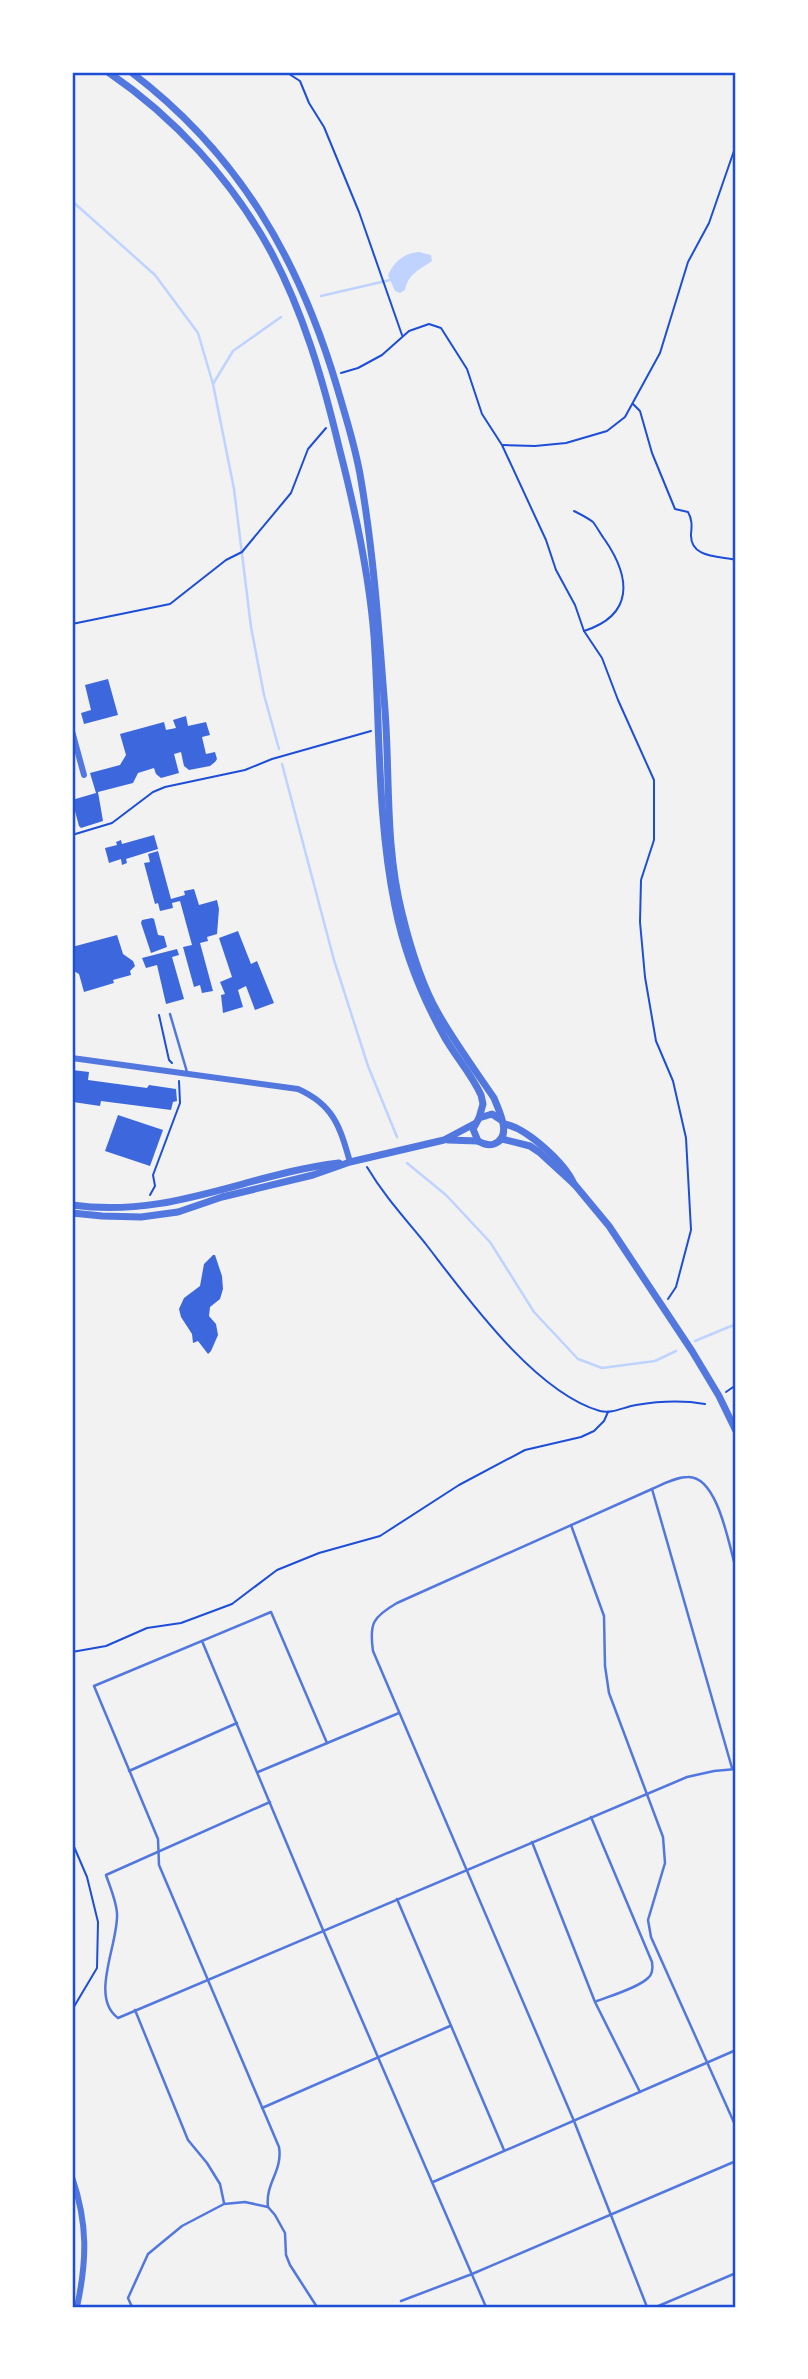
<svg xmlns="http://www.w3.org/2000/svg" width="808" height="2379" viewBox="0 0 808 2379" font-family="Rubik,sans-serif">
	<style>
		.water { fill: #bfd3fe }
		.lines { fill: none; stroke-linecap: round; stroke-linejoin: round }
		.stream { stroke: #bfd3fe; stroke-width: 2.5 }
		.building { fill: #3d67dc }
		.path { stroke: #1d4ed8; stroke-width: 2 }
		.service { stroke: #5277de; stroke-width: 2.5 }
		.minor { stroke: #5277de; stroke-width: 6 }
		.tertiary { stroke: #5277de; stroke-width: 7 }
		.neatline { fill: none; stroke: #1d4ed8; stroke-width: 2.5 }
	</style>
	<rect width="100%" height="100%" fill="#f2f2f2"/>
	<path class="water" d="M419 252 431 255 432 261C419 270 408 274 405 290L400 293 395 291 388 275C394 262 404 253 419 252Z"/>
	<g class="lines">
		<g class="stream">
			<polyline points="72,201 155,275 198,333 213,384 234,489 251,627 264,695 279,749"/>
			<polyline points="321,296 390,280"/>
			<polyline points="213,384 233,351 281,317"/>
			<polyline points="282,764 334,960 368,1066 397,1137"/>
			<polyline points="407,1163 446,1195 490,1242 534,1312 578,1359 602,1368 655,1361 676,1351"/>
			<polyline points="695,1341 736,1324"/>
		</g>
	</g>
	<g class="building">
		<polygon points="108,679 118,715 84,724 81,713 91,710 85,685"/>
		<polygon points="186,716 188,726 206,722 210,735 202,737 206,754 215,752 217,759 215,762 210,766 189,770 184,766 181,752 174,754 179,773 161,778 156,774 154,768 138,773 133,783 98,792 103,821 81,828 79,826 72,800 96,793 90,773 120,765 126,755 120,734 164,722 166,730 176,728 173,720"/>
		<polygon points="154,835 158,849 126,859 127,863 122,865 121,859 109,863 105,848 117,845 116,842 121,840 122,844"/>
		<polygon points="158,851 171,899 185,895 184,891 194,889 199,905 217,900 219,909 217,934 207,937 208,941 200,943 213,991 202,993 200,985 194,987 183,947 192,945 180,901 172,903 173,908 160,911 158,903 155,904 144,863 150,862 148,854"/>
		<polygon points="152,918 154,919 158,935 164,936 167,947 151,953 141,923 142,920"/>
		<polygon points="238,931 251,964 257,961 274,1003 255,1010 246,986 238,990 243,1007 223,1013 221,995 225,994 220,982 232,977 219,938"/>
		<polygon points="117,935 123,954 133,961 135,966 130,971 131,975 113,980 114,983 84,992 79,974 72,970 72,947"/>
		<polygon points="177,949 179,955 172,957 184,999 166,1004 157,965 146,968 142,958"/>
		<polygon points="72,1070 89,1072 88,1080 147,1088 149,1085 176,1089 177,1101 173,1102 171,1110 101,1101 100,1106 73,1102"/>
		<polygon points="118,1115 163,1130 150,1166 105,1151"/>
		<polygon points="213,1255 215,1255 222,1276 223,1289 220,1299 210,1307 209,1316 216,1324 218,1335 211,1351 208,1354 198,1341 193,1343 192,1334 181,1317 179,1309 184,1298 200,1286 204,1264"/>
	</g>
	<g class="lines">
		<g class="path">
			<polyline points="286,72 300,81 309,103 324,127 359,212 402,335"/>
			<polyline points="341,373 358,368 382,355 409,331 429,324 441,328 467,369 482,414 502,445 546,540 556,570 575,605 584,631 602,658 618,700 654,780 654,840 641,880 640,922 645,977 656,1041 673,1081 686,1138 691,1230 676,1287 668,1299"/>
			<path d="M633 404 640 411 652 453 675 509 688 512C692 519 692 525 691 534 690 558 718 556 736 560"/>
			<polyline points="503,445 535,446 566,443 607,431 625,417 660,353 688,262 709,223 736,145"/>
			<path d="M574 511C580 514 588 518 593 522 597 527 601 535 605 540 631 578 634 615 584 631"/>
			<polyline points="72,624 170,604 226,560 242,552 291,493 308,449 326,428"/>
			<polyline points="72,835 112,823 153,792 165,787 245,770 272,759 371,731"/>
			<polyline points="159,1015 169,1060 172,1063"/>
			<path d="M367 1167C385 1197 403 1216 425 1243 466 1296 534 1392 600 1411 612 1414 624 1407 636 1405 660 1401 682 1400 705 1404"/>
			<polyline points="150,1195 155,1186 153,1175 180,1103 179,1081"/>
			<polyline points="726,1392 736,1385"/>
			<polyline points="72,1652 106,1646 147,1628 181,1623 232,1604 277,1570 319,1553 380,1536 459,1485 525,1450 581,1437 594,1431 604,1421 608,1412"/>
			<polyline points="72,1842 87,1877 98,1922 97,1968 72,2010"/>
		</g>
		<g class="service">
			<polyline points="170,1014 187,1072"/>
			<polyline points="652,1489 732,1768"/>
			<polyline points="571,1525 604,1616 605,1666 609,1693 663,1837 665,1863 648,1920 651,1937 736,2127"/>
			<polyline points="202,1641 323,1930 486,2307"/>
			<polyline points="129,1771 237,1723"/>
			<polyline points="258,1772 399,1713"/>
			<path d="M270 1802 106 1875C110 1887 116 1900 117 1913 119 1943 89 1997 118 2018L687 1777 714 1771 736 1769"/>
			<path d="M591 1817 652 1962C653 1968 653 1974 648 1978 638 1988 610 1996 597 2001"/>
			<polyline points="532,1842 595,2002 640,2092"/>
			<polyline points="397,1899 504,2150"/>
			<polyline points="135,2010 188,2140 207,2163 220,2184 224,2203"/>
			<polyline points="262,2108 450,2026"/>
			<polyline points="433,2182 736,2050"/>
			<path d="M268 2207C265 2183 283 2171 279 2147L159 1865 158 1839 94 1686 271 1612 327 1743"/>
			<polyline points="401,2301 472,2274 736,2161"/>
			<polyline points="132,2307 128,2298 148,2254 182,2226 224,2204 245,2202 268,2207 275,2215 285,2233 286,2255 290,2265 317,2307"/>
			<path d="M647 2307 574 2121 373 1651C369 1623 373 1617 397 1603L652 1489C663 1484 676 1477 688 1477 718 1476 729 1546 736 1569"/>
			<polyline points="656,2307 736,2273"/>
		</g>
		<g class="minor">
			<polyline points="72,731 84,775"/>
			<path d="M72 1058 298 1089C334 1105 340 1127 350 1162"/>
			<path d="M72 2177C88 2224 87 2260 77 2307"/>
		</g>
		<g class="tertiary">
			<path d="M108 72C174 117 231 179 270 250 303 311 323 380 339 447 355 509 369 572 374 636 380 724 377 819 395 906 404 952 422 997 445 1038 456 1057 472 1075 481 1095L483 1104 479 1118"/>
			<path d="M131 72C239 154 299 259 337 387 346 418 356 448 361 480 374 556 379 633 385 710 390 777 385 847 402 913 410 946 421 983 438 1013 455 1043 475 1070 494 1098 499 1111 513 1137 494 1144 488 1146 483 1144 478 1141L473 1129 479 1118 492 1114 501 1120"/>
			<path d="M504 1124C527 1128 565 1163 574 1184"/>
			<polyline points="502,1139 530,1146 539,1152 575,1185 609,1226 692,1351 719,1396 736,1431"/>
			<polyline points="448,1140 478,1141"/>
			<path d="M72 1205C169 1219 247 1174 339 1163"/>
			<polyline points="72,1213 102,1216 141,1217 178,1212 222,1197 313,1175 350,1162 444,1140 474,1124"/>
		</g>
	</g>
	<rect width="808" height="2379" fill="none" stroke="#ffffff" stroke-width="147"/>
	<rect x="74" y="74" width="660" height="2232" class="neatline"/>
</svg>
